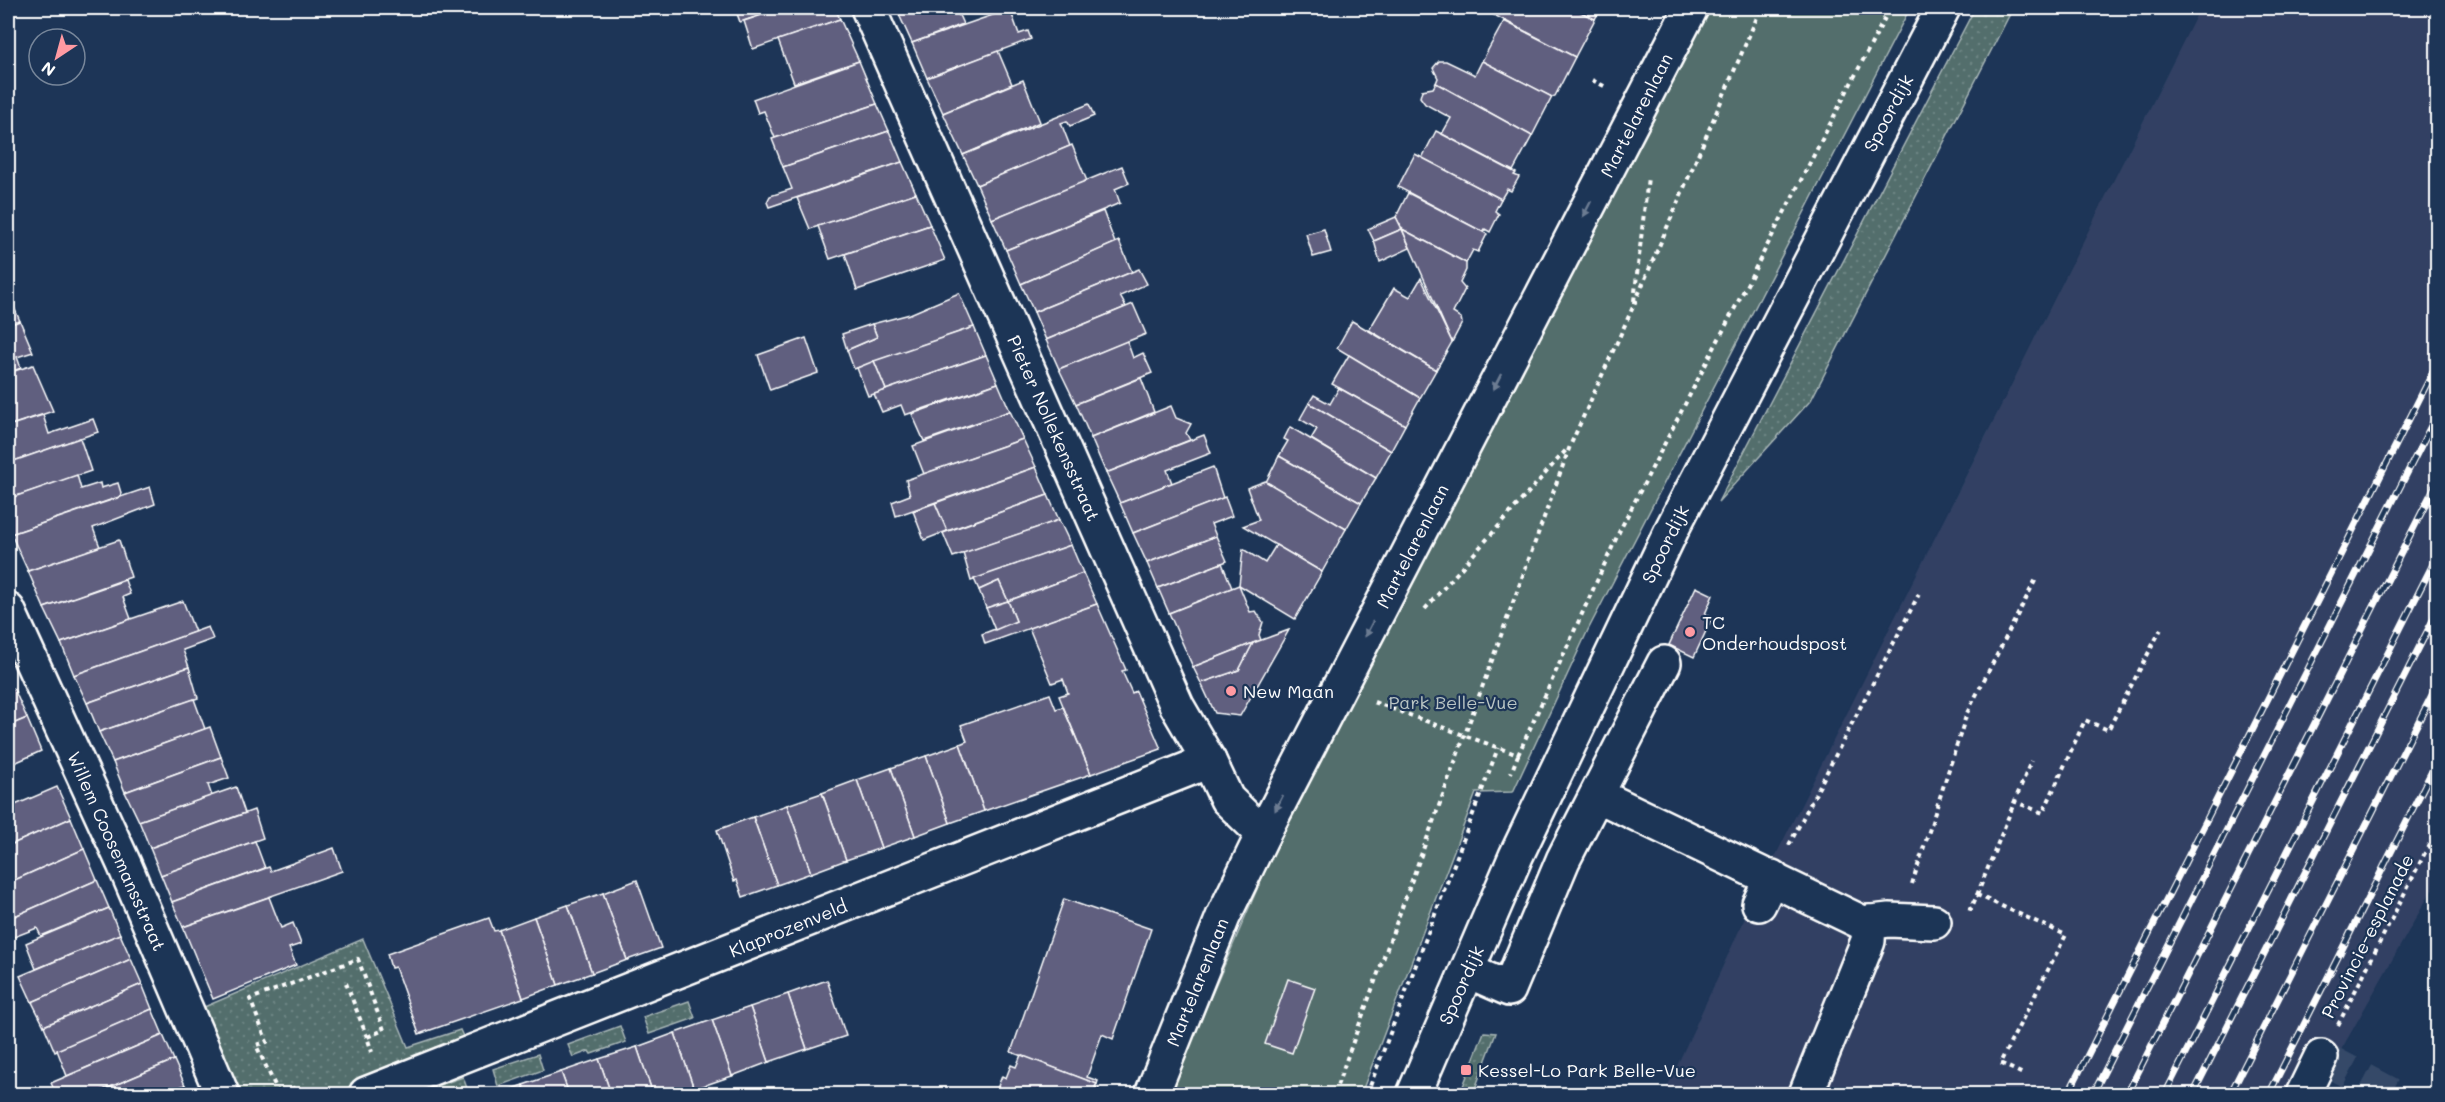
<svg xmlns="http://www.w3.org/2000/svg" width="2445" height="1102" viewBox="0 0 2445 1102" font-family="Mali,sans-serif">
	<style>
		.built { fill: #314163 }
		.grass { fill: url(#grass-dots); stroke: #a8b6b6; stroke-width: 1.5 }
		.park { fill: #526e6c; stroke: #a8b6b6; stroke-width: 1.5 }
		.building { fill: #605e7f; stroke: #fff; stroke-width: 1.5 }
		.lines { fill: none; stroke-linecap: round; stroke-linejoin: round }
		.minor-tunnel { stroke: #344968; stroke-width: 33; stroke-dasharray: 33 16; stroke-linecap: butt }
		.minor-casing { stroke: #fff; stroke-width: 38 }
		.path { stroke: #fff; stroke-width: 4; stroke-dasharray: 4.5 4.5; stroke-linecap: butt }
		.minor { stroke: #1d3557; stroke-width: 33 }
		.rail-casing { stroke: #fff; stroke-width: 7 }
		.rail { stroke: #1d3557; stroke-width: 4.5; stroke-dasharray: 14; stroke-linecap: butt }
		.oneway { fill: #6c7c92 }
		.poi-dot { fill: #ff9aa2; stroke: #1d3557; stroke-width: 2 }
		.labels { text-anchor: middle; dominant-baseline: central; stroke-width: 4.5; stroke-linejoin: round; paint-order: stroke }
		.street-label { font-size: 18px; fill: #fff; stroke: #1d3557 }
		.poi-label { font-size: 18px; fill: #fff; stroke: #1d3557; text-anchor: start }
		.park-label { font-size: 18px; fill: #bac5c4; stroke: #1d3557 }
	</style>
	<defs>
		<pattern id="grass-dots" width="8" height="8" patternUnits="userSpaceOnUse" patternTransform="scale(1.5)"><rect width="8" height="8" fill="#526e6c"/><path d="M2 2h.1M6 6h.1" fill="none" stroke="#6c8482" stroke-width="1.8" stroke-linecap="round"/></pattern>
	</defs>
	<rect width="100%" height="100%" fill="#1d3557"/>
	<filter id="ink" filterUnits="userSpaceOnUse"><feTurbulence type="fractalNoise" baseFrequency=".0167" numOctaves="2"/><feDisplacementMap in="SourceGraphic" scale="12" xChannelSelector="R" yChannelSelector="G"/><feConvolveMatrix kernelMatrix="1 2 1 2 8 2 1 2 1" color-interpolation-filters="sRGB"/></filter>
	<g filter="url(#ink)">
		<polygon class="built" points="2200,8 2437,8 2437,881 2316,1094 1664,1094 1750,907"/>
		<g class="grass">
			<polygon points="1975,8 2013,8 1811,400 1718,502"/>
			<polygon points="363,939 408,1047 460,1030 465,1041 366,1094 222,1094 188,1014"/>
			<polygon points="689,1001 695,1018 649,1034 643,1017"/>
			<polygon points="620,1026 626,1042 591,1054 589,1051 573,1057 568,1045"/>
			<polygon points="1484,1032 1496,1033 1473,1094 1460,1094"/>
			<polygon points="538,1054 543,1070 498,1086 493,1069"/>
			<polygon points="463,1077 469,1094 424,1094 422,1091"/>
		</g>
		<polygon class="park" points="1706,8 1910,8 1588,630 1513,792 1476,793 1361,1094 1169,1094 1264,873 1352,693"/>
		<g class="building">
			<polygon points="735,8 783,8 740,22"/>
			<polygon points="783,8 835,8 840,19 753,49 744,21"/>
			<polygon points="896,8 976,8 958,13 963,24 912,43"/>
			<polygon points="1495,8 1573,8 1595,19 1575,57 1492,14"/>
			<polygon points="1573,8 1601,8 1595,19"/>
			<polygon points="1010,9 1019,34 1028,31 1031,39 927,78 912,43"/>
			<polygon points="840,19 859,61 794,83 778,40"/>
			<polygon points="1504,21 1575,57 1555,96 1552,97 1482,61"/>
			<polygon points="998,51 1012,84 943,113 927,78"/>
			<polygon points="859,61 877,104 775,138 764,111 758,113 753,99"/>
			<polygon points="1439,61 1446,61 1475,75 1482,61 1552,97 1532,136 1436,83 1438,78 1433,68"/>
			<polygon points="1023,80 1040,122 963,155 943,113"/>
			<polygon points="1436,83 1532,136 1513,171 1442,134 1451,118 1425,104 1420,97 1422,90 1433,88"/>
			<polygon points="877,104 889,131 783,167 772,139"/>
			<polygon points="1089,104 1094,116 1070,126 1067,121 1061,123 1070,146 977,185 963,155"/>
			<polygon points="889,131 902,162 769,207 767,202 770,196 792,189 783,167"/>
			<polygon points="1436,131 1516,173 1514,175 1519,177 1511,191 1507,189 1501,199 1422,158"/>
			<polygon points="1072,145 1087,181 992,219 977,185"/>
			<polygon points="1415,154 1501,199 1495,211 1499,214 1490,232 1485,229 1483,232 1398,187"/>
			<polygon points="902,162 916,193 810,229 797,198"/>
			<polygon points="1122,166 1129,183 1115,189 1120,203 1006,250 992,219"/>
			<polygon points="916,193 930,225 830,259 818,226"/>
			<polygon points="1408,193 1487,234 1478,252 1473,250 1466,263 1402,229 1396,217"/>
			<polygon points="1103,211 1115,243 1021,284 1006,250"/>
			<polygon points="1396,217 1402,229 1374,241 1368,229"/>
			<polygon points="930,225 945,260 857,290 845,254"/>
			<polygon points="1324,229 1331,252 1313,257 1306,234"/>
			<polygon points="1402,229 1410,248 1380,262 1374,241"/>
			<polygon points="1402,229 1466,263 1466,270 1460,283 1465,289 1453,313 1461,318 1462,323 1452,342"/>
			<polygon points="1119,241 1132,272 1034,312 1021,284"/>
			<polygon points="1139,269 1147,284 1120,296 1126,307 1046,340 1034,312"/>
			<polygon points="1421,278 1452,342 1436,370 1369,330 1394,288 1410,297"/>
			<polygon points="959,293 974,327 854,369 847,350 877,337 872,324 910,314"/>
			<polygon points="9,296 20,321 8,325 8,297"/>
			<polygon points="1133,304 1146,334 1059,369 1046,340"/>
			<polygon points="20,321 33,352 17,357 21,368 8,373 8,325"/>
			<polygon points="1352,321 1436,370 1420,398 1337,348"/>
			<polygon points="872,324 877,337 847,350 842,334"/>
			<polygon points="974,327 986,355 886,390 874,361"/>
			<polygon points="806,338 818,373 770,390 758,355"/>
			<polygon points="1127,341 1133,358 1143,353 1152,373 1076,404 1059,369"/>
			<polygon points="986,355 998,383 905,415 901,405 882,412 874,394"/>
			<polygon points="1349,355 1420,398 1405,425 1332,384"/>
			<polygon points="874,361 886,390 868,396 857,368"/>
			<polygon points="33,365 53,411 8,426 8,373"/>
			<polygon points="1141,378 1154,412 1091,438 1076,404"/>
			<polygon points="998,383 1010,411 924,441 912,414"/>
			<polygon points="1339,388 1405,425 1391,451 1309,403 1314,395 1330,404"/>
			<polygon points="1309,403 1391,451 1376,478 1311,439 1317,429 1300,419"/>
			<polygon points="1171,406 1176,418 1191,424 1186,433 1190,440 1106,473 1091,438"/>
			<polygon points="1010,411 1023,439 924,474 913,446"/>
			<polygon points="43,415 49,434 93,419 98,432 8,463 8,426"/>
			<polygon points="1290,427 1376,478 1361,503 1279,456 1288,441 1284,439"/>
			<polygon points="1204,435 1211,453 1167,470 1172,483 1120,503 1106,473"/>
			<polygon points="80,438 91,471 8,499 8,463"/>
			<polygon points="1023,439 1036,467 896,516 892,502 910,495 906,480"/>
			<polygon points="1279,456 1361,503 1346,529 1266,482"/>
			<polygon points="1036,467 1048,495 947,531 935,503"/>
			<polygon points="1213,467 1223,498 1133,533 1120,503"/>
			<polygon points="77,475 81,489 100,483 101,488 118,483 122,496 11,534 8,527 8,499"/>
			<polygon points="1265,481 1346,529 1322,572 1243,526 1259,520 1247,488"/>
			<polygon points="150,487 155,504 93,528 100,547 28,571 11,534"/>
			<polygon points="1048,495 1059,520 953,557 943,533"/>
			<polygon points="1225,497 1232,516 1211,524 1216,536 1147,563 1133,533"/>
			<polygon points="935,503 947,531 924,540 913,511"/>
			<polygon points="1059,520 1071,545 971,581 963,553"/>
			<polygon points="1216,536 1227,561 1158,588 1147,563"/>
			<polygon points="119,540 131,577 44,608 28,571"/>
			<polygon points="1071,545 1083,573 1008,601 999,581 979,590 974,579"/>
			<polygon points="1276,545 1322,572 1295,619 1239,585 1243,549 1265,563"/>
			<polygon points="1222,563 1232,588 1169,613 1158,588"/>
			<polygon points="1083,573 1097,604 985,644 982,634 1016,621 1008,601"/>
			<polygon points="125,580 130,594 123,597 131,619 61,643 44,608"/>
			<polygon points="999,581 1008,601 986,608 979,590"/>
			<polygon points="1239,585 1250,612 1256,611 1263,622 1259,635 1261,640 1193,667 1169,613"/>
			<polygon points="1696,587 1713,595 1705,614 1712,618 1694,657 1669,645"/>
			<polygon points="183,601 195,632 74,675 61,643"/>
			<polygon points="1008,601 1016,621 995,630 986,608"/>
			<polygon points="1097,604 1126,670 1122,671 1132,693 1136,691 1161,749 1091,774 1059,696 1068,693 1063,679 1052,683 1029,628"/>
			<polygon points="208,627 213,639 183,650 189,667 87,703 74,675"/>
			<polygon points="1289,630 1240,716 1215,713 1201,683 1239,670 1253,643"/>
			<polygon points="1253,643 1239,670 1201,683 1193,667"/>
			<polygon points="189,667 198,698 99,732 87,703"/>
			<polygon points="14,689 27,718 8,726 8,692"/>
			<polygon points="1050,694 1056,709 1063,707 1091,774 984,811 960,744 967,741 961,725"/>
			<polygon points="194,699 205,729 113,762 99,732"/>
			<polygon points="27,718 41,751 8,766 8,726"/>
			<polygon points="210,727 221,757 125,792 113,762"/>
			<polygon points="960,744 984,811 950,823 926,756"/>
			<polygon points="926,756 950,823 915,836 891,768"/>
			<polygon points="221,757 229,778 208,785 212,796 139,821 125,792"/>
			<polygon points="891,768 915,836 881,848 857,780"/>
			<polygon points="857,780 881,848 846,860 822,793"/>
			<polygon points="57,787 71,818 8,846 8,808"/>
			<polygon points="236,787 245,813 150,848 139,821"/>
			<polygon points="822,793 846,860 811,873 787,805"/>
			<polygon points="787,805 811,873 777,885 753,817"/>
			<polygon points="254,810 263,838 161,875 150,848"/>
			<polygon points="753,817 777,885 743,897 737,880 734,881 717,830"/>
			<polygon points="71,818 84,849 8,883 8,846"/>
			<polygon points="255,841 265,868 172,902 161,875"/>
			<polygon points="334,848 342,871 183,927 172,902 269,867 271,871"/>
			<polygon points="84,849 97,880 8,919 8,883"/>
			<polygon points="97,880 109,908 41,936 37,928 9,939 8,919"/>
			<polygon points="637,880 661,948 627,960 603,893"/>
			<polygon points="603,893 627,960 592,973 568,905"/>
			<polygon points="269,897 281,928 293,923 301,944 289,948 296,965 213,999 183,927"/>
			<polygon points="1064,899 1151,929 1113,1039 1102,1034 1087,1077 1098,1081 1097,1084 1011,1052"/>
			<polygon points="568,905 592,973 558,985 534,917"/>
			<polygon points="109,908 120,934 36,969 26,943"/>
			<polygon points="534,917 558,985 523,998 499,930"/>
			<polygon points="489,918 494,931 499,930 523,998 419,1034 395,967 391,968 387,954"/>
			<polygon points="120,934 131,959 32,1002 20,976"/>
			<polygon points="131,959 142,984 44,1026 32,1002"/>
			<polygon points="1288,979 1315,988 1292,1053 1265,1044"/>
			<polygon points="827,980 846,1036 807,1049 788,994"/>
			<polygon points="142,984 152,1009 55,1052 44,1026"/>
			<polygon points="788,994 807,1049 769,1062 750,1007"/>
			<polygon points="750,1007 769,1062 732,1076 712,1020"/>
			<polygon points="152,1009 163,1035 67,1076 57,1050"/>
			<polygon points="712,1020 732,1076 694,1089 675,1033"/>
			<polygon points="675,1033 694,1089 679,1094 653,1094 637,1047"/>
			<polygon points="163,1035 174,1060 94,1094 56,1094 51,1083"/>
			<polygon points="637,1047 653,1094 611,1094 599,1059"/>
			<polygon points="1021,1055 1097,1084 1095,1087 1099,1088 1097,1094 995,1094 1002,1076 1006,1078 1011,1065 1016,1067"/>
			<polygon points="599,1059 611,1094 569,1094 561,1072"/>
			<polygon points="174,1060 185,1085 163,1094 94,1094"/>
			<polygon points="561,1072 569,1094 527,1094 523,1085"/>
			<polygon points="185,1085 189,1094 163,1094"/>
			<polygon points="523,1085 527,1094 497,1094"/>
		</g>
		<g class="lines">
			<polyline class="minor-tunnel" points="2321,1057 2391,1094"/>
			<defs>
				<g id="minor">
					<polyline points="868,8 1177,706 1209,761 1227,799 1263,834"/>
					<polyline points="8,610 124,864 222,1094"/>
					<polyline points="1597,795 1863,923 1889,920 1934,922"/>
					<polyline points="1759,904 1772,877"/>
					<polyline points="1468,971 1509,989 1563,860 1664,663"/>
					<polyline points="366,1094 1209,761"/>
					<polyline points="1152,1094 1223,917 1263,834 1691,8"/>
					<polyline points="1414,1094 1516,856 1673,527 1943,8"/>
					<polyline points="1806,1094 1868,941 1869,922"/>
					<polyline points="2303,1094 2321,1057"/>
				</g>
			</defs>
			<use href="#minor" class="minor-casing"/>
			<g class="path">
				<polyline points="1592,80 1608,88"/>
				<polyline points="1634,301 1648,177"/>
				<polyline points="1425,609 1567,449"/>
				<polyline points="1374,702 1518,755 1511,773"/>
				<polyline points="1518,755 1620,530 1890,8"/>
				<polyline points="2013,801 2043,813 2085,720 2108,730 2161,629"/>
				<polyline points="1789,845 1919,594"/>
				<polyline points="1912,884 1967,713 2036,579"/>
				<polyline points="1977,895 2031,761"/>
				<polyline points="1968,908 1971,909 1977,895 2066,935 2000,1063 2025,1075"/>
				<polyline points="346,983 367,1037"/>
				<polyline points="2338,1025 2438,827"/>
				<polyline points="299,1094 296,1087 279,1094 256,1045 267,1042 250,999 358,959 384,1030 367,1037 372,1052"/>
				<polyline points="1334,1094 1570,446 1633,307 1761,8"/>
				<polyline points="1367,1094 1498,748"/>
			</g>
			<use href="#minor" class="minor"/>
			<defs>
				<g id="rail">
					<polyline points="2068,1094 2438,362"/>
					<polyline points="2093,1094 2438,412"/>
					<polyline points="2127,1094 2438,480"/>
					<polyline points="2165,1094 2438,554"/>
					<polyline points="2193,1094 2438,610"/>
					<polyline points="2230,1094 2438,683"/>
					<polyline points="2269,1094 2438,759"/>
				</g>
			</defs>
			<use href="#rail" class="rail-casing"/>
			<use href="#rail" class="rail"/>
		</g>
		<defs><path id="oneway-solid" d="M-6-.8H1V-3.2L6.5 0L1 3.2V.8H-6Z" transform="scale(1.5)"/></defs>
		<g class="oneway">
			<use href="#oneway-solid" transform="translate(1587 209) rotate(117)"/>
			<use href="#oneway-solid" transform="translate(1497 382) rotate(117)"/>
			<use href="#oneway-solid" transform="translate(1369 629) rotate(117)"/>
			<use href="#oneway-solid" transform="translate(1279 803) rotate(117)"/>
		</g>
	</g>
	<g class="poi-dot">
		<circle cx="1690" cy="632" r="6"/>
		<circle cx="1231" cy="691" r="6"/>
		<rect x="1460" y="1064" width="12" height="12" rx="3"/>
	</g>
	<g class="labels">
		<g class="street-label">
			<text transform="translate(1888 113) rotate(-62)">Spoordijk</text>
			<text transform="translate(1636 115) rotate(-63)">Martelarenlaan</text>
			<text transform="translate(1054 428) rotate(66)">Pieter Nollekensstraat</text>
			<text transform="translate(1665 544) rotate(-64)">Spoordijk</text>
			<text transform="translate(1412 546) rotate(-63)">Martelarenlaan</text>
			<text transform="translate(117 851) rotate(66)">Willem Coosemansstraat</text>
			<text transform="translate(788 928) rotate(-22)">Klaprozenveld</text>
			<text transform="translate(2367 936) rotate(-63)">Provincie-esplanade</text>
			<text transform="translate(1197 982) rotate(-68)">Martelarenlaan</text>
			<text transform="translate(1461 985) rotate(-66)">Spoordijk</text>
		</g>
		<g class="poi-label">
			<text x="1702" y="622">TC<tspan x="1702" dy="21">Onderhoudspost</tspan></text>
			<text x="1243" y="691">New Maan</text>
			<text x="1478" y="1070">Kessel-Lo Park Belle-Vue</text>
		</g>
		<g class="park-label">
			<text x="1453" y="702">Park Belle-Vue</text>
		</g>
	</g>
	<rect width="2445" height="1102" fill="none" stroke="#1d3557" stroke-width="30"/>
	<rect x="15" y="15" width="2415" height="1072" fill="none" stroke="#fff" stroke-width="2" filter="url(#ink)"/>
	<g transform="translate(57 57) rotate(216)"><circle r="28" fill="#1d3557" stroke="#77869a" stroke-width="1.5"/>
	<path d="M0-4.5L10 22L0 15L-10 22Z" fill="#ff9aa2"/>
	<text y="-9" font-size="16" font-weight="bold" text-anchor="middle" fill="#ffffff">N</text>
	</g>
</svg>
